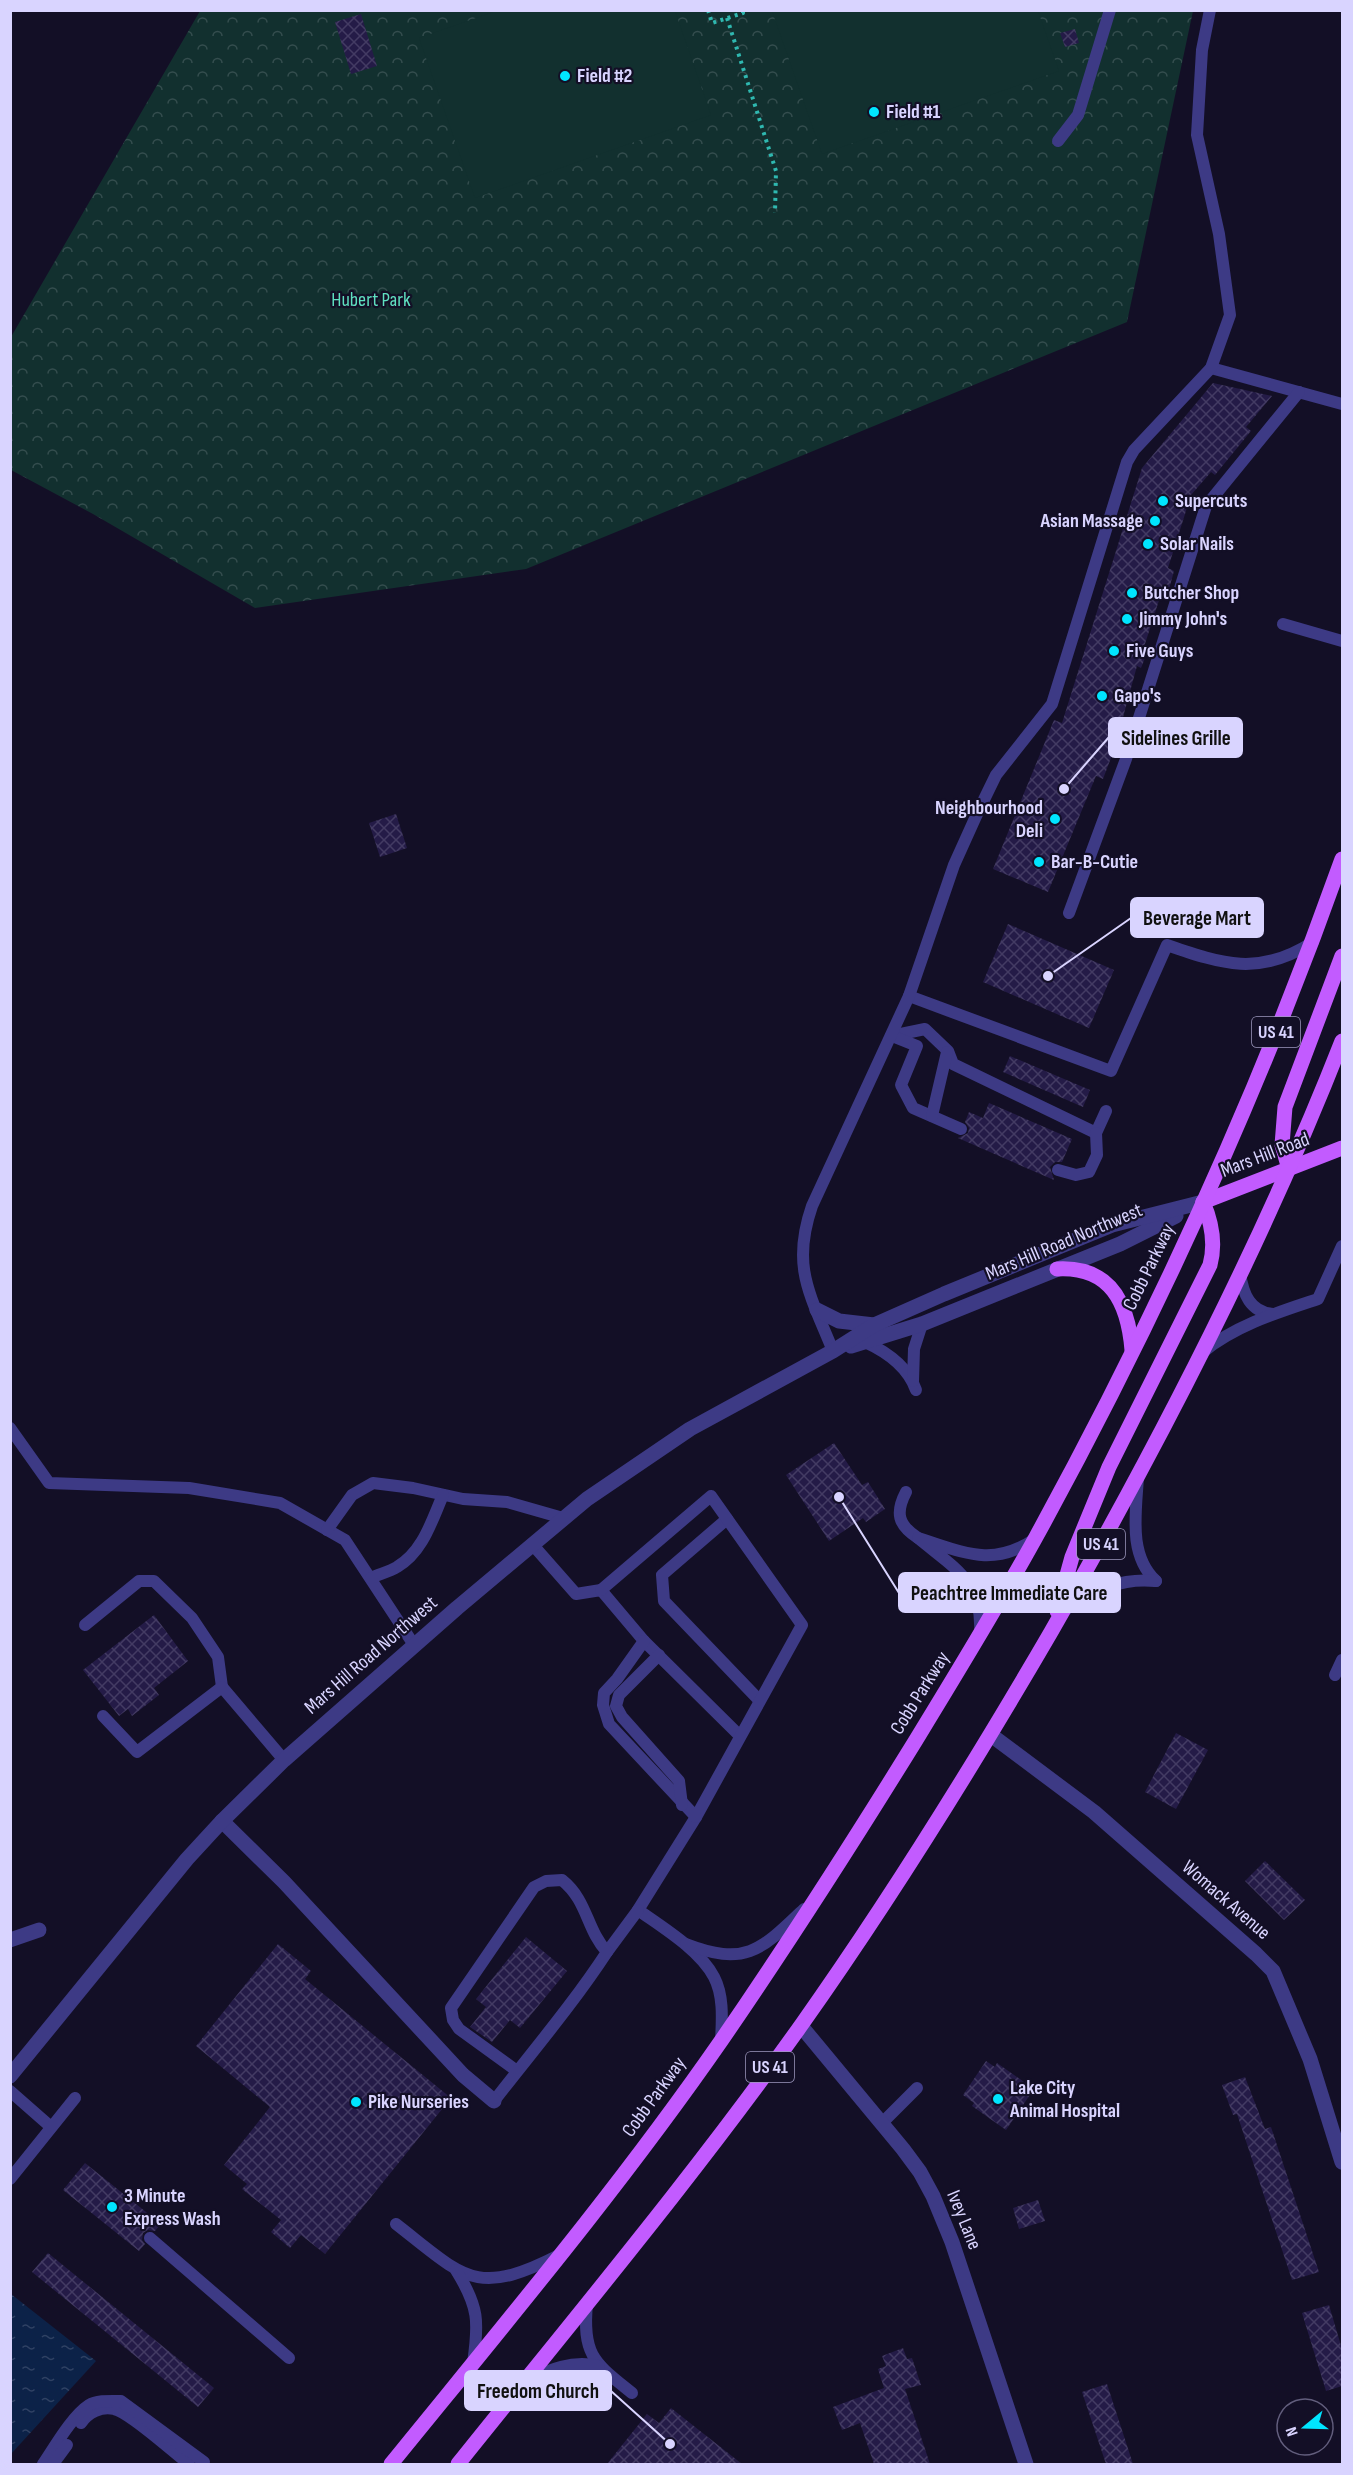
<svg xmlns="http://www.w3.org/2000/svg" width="1353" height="2475" viewBox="0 0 1353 2475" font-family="'Sofia Sans Condensed',sans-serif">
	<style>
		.forest { fill: url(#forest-crowns) }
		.pitch { fill: #12302f }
		.water { fill: url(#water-ripples) }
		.building { fill: url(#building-cross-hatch) }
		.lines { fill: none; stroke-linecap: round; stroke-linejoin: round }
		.path { stroke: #2fb8b0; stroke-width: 4; stroke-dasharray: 3 4.5; stroke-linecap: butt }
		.service { stroke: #3d3a85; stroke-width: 12 }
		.minor { stroke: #3d3a85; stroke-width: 15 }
		.tertiary { stroke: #3d3a85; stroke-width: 15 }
		.primary { stroke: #c25bff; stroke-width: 15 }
		.poi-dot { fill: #00e5ff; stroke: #130f26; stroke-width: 2 }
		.labels { text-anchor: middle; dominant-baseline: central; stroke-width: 4.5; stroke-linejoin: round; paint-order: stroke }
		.shield { fill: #130f26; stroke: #9e99be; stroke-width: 1.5 }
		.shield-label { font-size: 18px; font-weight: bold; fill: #d9d4ff }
		.poi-label { font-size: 20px; font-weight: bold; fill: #d9d4ff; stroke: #130f26; text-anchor: start }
		.park-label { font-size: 20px; fill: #5fe0c0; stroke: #130f26 }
		.street-label { font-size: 20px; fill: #d9d4ff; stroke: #130f26 }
		.leader { fill: none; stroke: #d9d4ff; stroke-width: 2 }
		.callout-dot { fill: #d9d4ff; stroke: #130f26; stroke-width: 2 }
		.callout { fill: #d9d4ff; stroke: #d9d4ff; stroke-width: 2 }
		.callout-label { font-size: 21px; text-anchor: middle; font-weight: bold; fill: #111 }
	</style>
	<defs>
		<pattern id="forest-crowns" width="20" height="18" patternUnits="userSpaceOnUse" patternTransform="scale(1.5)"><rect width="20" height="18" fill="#12302f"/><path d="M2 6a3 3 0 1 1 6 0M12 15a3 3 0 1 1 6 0" fill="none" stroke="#344d4e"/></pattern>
		<pattern id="water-ripples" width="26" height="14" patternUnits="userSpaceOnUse" patternTransform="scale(1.5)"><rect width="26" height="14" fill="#0c2248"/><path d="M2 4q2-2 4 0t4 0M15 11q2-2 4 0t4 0" fill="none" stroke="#2f4163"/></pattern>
		<pattern id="building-cross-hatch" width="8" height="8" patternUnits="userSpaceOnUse" patternTransform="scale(1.5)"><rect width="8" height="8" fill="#241b47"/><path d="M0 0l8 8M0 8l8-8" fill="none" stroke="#433b63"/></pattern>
	</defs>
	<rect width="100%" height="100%" fill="#130f26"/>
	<polygon class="forest" points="200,11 1193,11 1127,322 526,569 255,608 93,514 11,470 11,337"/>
	<g class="pitch">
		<polygon points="496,11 675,11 711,115 475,198 419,38"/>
		<polygon points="772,11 1038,11 1059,71 822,154"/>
	</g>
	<polygon class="water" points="11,2294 96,2361 11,2454 10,2454"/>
	<g class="building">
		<polygon points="361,14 377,66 351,74 335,22"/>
		<polygon points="1075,29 1079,43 1065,47 1060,33"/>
		<polygon points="1213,383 1272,396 1246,427 1251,431 1215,475 1211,472 1191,495 1168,568 1174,571 1168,593 1162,591 1144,647 1149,648 1141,668 1137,666 1114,750 1103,779 1096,776 1048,892 993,869 1054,720 1062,723 1142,468"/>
		<polygon points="396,814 407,848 380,857 369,823"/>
		<polygon points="1008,924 1114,970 1089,1028 983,982"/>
		<polygon points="1010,1056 1090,1090 1083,1107 1003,1072"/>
		<polygon points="989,1103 1072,1139 1062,1162 1055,1162 1050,1167 1054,1180 958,1138 968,1133 969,1128 965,1122 969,1112 983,1118"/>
		<polygon points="834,1443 862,1485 868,1482 885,1509 866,1522 863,1518 829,1541 786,1475"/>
		<polygon points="154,1615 188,1661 154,1688 159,1695 132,1716 128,1709 119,1716 83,1670"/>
		<polygon points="1176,1733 1208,1750 1176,1809 1145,1792"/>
		<polygon points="1265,1861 1305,1900 1284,1920 1245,1881"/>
		<polygon points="526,1937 567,1971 520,2028 510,2020 492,2042 470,2027 486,2007 476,1999"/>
		<polygon points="278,1944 311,1971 305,1979 451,2098 325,2254 301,2235 290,2248 271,2232 281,2220 242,2189 247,2184 224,2165 270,2107 196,2046"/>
		<polygon points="986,2061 995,2067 997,2063 1034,2089 1006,2130 972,2106 974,2103 963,2095"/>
		<polygon points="1245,2077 1265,2129 1271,2127 1319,2272 1292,2280 1237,2114 1233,2115 1222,2085"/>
		<polygon points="85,2163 161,2224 155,2231 148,2230 143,2233 142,2240 145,2244 139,2251 63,2190"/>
		<polygon points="1038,2200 1045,2221 1019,2229 1013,2208"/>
		<polygon points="48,2253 214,2388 198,2407 32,2272"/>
		<polygon points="1329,2305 1342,2349 1342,2386 1326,2391 1302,2313"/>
		<polygon points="903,2348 907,2359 912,2358 921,2385 905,2389 930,2464 874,2464 860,2423 842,2430 833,2407 884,2388 878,2369 886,2366 882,2356"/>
		<polygon points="1107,2384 1133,2464 1106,2464 1082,2392"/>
		<polygon points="671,2408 742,2464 607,2464 647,2414 659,2423"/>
	</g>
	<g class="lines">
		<g class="path">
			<polyline points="708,10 712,23 743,13 743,10"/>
			<polyline points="727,18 776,171 775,213"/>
		</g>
		<g class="service">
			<polyline points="1058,141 1078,115 1110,10"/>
			<polyline points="1211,368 1342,404"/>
			<polyline points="1283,624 1342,641"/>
			<polyline points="1069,913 1126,759 1206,506 1299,392"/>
			<path d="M909 996 1111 1071 1167 945C1222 964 1259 977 1313 942"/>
			<polyline points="891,1036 925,1029 948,1051 953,1064 1096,1133 1106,1111"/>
			<polyline points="892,1036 917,1046 901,1085 913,1108 961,1129"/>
			<polyline points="932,1116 947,1052"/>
			<polyline points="1058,1170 1076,1175 1089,1172 1097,1155 1096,1133"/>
			<path d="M1240 1273C1243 1294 1250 1312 1273 1314"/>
			<path d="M865 1342C887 1352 908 1367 916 1390"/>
			<path d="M833 1351C810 1294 791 1267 812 1206L909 996 954 865 977 814 996 775 1052 704 1127 462 1134 450 1211 368 1230 315 1219 234 1197 135 1202 50 1210 10"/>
			<path d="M1203 1352C1236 1325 1279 1312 1318 1299L1342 1246"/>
			<polyline points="913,1381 914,1349 922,1324"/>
			<polyline points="10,1428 49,1483 189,1488 280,1503 345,1540 414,1645"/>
			<path d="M1138 1477C1136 1513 1128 1555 1156 1581"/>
			<path d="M906 1492C895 1513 898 1525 918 1538"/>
			<polyline points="727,1519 662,1575 664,1601 759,1700"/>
			<polyline points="327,1530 352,1495 373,1483 413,1488 463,1499 507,1502 563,1518"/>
			<polyline points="532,1544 576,1594 601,1590 644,1641 739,1735"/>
			<path d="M371 1578C379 1574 389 1572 397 1567 423 1552 432 1520 443 1495"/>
			<path d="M601 1590 711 1496 802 1625 696 1817 638 1910C662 1927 700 1950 714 1977 724 1996 722 2020 721 2041"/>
			<path d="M1063 1611C1095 1592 1117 1577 1156 1581"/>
			<polyline points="85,1625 139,1581 154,1581 192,1618 218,1657 222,1687"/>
			<path d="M980 1633C983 1581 954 1568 918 1538 963 1552 992 1568 1035 1539"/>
			<polyline points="644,1641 617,1679 604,1693 603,1705 609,1724 696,1817"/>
			<polyline points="659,1655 619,1695 616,1706 622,1717 679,1781 682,1805"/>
			<polyline points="1335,1675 1342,1660"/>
			<polyline points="103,1716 137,1752 222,1687 284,1760"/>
			<path d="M686 1944C746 1967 761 1950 804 1909"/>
			<polyline points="607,1952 638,1910"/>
			<polyline points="10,2091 51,2127"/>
			<path d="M494 2101C532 2052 573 2004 607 1952 586 1929 588 1901 562 1880L546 1881 534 1887 451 2008 453 2020 459 2029 517 2071"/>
			<polyline points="882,2123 917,2088"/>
			<polyline points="10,2179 75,2098"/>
			<path d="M396 2224C464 2277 475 2298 559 2255"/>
			<polyline points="150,2238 289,2358"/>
			<path d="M456 2270C479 2307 479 2322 473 2363"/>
			<path d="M587 2304C582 2356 595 2363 632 2393"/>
			<path d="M526 2381C550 2369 572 2360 599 2366"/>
			<path d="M81 2423C88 2413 101 2406 114 2409 130 2412 174 2453 189 2464"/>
			<path d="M43 2464C54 2448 72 2416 89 2405 97 2400 111 2401 121 2401L204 2462"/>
			<polyline points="53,2464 67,2445"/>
		</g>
		<g class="minor">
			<polyline points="991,1735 1094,1812 1256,1954 1273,1971 1310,2059 1342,2162"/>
			<polyline points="222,1821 284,1882 463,2075 494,2101"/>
			<polyline points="10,1940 39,1930"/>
			<polyline points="801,2026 903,2149 920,2172 933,2196 952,2242 1026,2464"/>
		</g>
		<g class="tertiary">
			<polyline points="817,1310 839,1321 874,1325"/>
			<polyline points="851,1346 922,1324 1120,1244 1176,1216"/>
			<polyline points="10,2076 187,1859 222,1821 284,1760 457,1608 587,1499 690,1429 833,1351 874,1325 944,1294 1112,1225 1203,1202"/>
		</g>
		<g class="primary">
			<polyline points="1289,1169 1282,1145 1285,1107 1342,956"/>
			<polyline points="1203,1202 1342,1148"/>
			<path d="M1057 1269C1111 1266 1128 1303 1132 1350"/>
			<path d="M1057 1611 1072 1557 1109 1467 1210 1265C1216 1243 1212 1223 1203 1202"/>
			<path d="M391 2464C503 2326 619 2188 721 2041 789 1942 853 1842 916 1740 957 1673 998 1606 1036 1537 1155 1320 1259 1093 1342 859"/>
			<path d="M458 2464C574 2319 694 2176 802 2024 891 1898 973 1766 1051 1632 1160 1442 1262 1245 1342 1041"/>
		</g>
	</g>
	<g class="poi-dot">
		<circle cx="565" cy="76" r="6"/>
		<circle cx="874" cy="112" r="6"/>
		<circle cx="1163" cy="501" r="6"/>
		<circle cx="1155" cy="521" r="6"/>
		<circle cx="1148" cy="544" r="6"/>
		<circle cx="1132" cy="593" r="6"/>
		<circle cx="1127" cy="619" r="6"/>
		<circle cx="1114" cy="651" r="6"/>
		<circle cx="1102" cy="696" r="6"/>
		<circle cx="1055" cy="819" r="6"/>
		<circle cx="1039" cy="862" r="6"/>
		<circle cx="998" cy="2099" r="6"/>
		<circle cx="356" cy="2102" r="6"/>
		<circle cx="112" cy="2207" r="6"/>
	</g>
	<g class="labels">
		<g class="shield">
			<rect x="1252" y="1017" width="48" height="30" rx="4.5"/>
			<rect x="1077" y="1529" width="48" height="30" rx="4.5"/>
			<rect x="746" y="2052" width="48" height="30" rx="4.5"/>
		</g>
		<g class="shield-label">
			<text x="1276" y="1032">US 41</text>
			<text x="1101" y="1544">US 41</text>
			<text x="770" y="2067">US 41</text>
		</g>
		<g class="poi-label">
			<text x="577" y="76">Field #2</text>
			<text x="886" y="112">Field #1</text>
			<text x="1175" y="501">Supercuts</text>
			<text x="1143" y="521" text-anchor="end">Asian Massage</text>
			<text x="1160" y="544">Solar Nails</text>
			<text x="1144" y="593">Butcher Shop</text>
			<text x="1139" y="619">Jimmy John's</text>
			<text x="1126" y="651">Five Guys</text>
			<text x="1114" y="696">Gapo's</text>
			<text x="1043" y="808" text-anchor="end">Neighbourhood<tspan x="1043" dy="23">Deli</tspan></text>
			<text x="1051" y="862">Bar-B-Cutie</text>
			<text x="1010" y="2088">Lake City<tspan x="1010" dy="23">Animal Hospital</tspan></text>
			<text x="368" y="2102">Pike Nurseries</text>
			<text x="124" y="2196">3 Minute<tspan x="124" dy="23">Express Wash</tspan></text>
		</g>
		<g class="park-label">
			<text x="371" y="300">Hubert Park</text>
		</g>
		<g class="street-label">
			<text transform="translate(1265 1155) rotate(-21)">Mars Hill Road</text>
			<text transform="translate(1064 1242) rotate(-23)">Mars Hill Road Northwest</text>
			<text transform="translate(1149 1267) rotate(-64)">Cobb Parkway</text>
			<text transform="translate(371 1655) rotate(-41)">Mars Hill Road Northwest</text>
			<text transform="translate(920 1693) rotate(-58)">Cobb Parkway</text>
			<text transform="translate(1226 1900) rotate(41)">Womack Avenue</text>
			<text transform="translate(654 2097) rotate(-54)">Cobb Parkway</text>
			<text transform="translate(964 2220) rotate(68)">Ivey Lane</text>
		</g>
	</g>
	<path class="leader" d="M1064 789L1109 737M1048 976L1131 918M839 1497L899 1593M670 2444L611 2391"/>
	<g class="callout-dot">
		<circle cx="1064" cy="789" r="6"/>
		<circle cx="1048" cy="976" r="6"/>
		<circle cx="839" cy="1497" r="6"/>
		<circle cx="670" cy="2444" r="6"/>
	</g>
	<g class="callout">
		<rect x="1109" y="718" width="133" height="39" rx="6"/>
		<rect x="1131" y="898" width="132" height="39" rx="6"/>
		<rect x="899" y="1573" width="221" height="39" rx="6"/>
		<rect x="465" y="2371" width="146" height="39" rx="6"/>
	</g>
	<g class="callout-label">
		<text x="1176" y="745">Sidelines Grille</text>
		<text x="1197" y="925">Beverage Mart</text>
		<text x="1009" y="1600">Peachtree Immediate Care</text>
		<text x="538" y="2398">Freedom Church</text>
	</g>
	<rect width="1353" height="2475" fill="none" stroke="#d9d4ff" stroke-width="24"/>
	<g transform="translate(1305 2427) rotate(251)"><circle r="28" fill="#130f26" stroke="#625e7d" stroke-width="1.5"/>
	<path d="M0-4.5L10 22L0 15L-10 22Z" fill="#00e5ff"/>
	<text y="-9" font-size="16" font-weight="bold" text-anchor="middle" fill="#d9d4ff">N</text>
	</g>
</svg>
